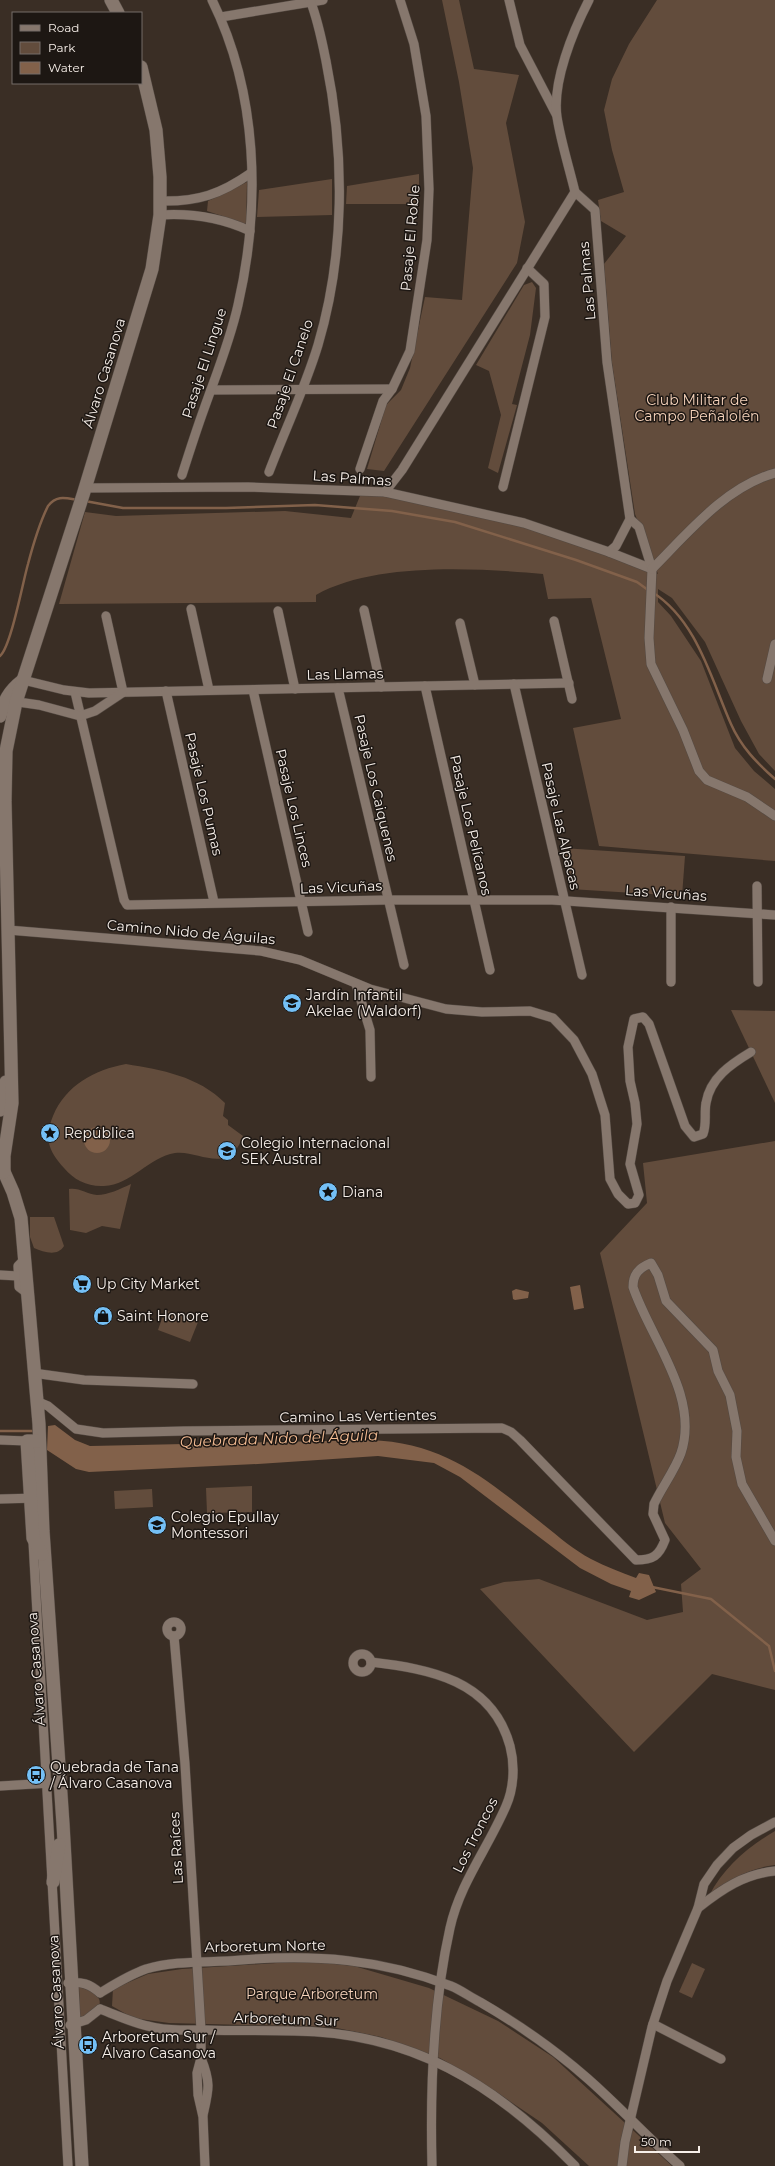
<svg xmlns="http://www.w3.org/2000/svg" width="775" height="2166" viewBox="0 0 775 2166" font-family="Montserrat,sans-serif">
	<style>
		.green { fill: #624c3c }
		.water { fill: #82614a }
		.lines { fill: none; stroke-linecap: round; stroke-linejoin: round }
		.stream { stroke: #82614a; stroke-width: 2.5 }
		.street-casing { stroke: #544a43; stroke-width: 10 }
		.secondary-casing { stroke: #544a43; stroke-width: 14 }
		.street { stroke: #86776d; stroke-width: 9 }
		.secondary { stroke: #86776d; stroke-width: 13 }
		.labels { text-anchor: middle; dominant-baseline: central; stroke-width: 3; stroke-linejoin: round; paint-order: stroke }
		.street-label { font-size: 14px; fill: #f7efe9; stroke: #1d1713 }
		.park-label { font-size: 14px; fill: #f7d4bc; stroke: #1d1713 }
		.poi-label { font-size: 14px; fill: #f7efe9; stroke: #1d1713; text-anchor: start }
		.water-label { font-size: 15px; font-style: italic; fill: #f3bb92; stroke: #1d1713 }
	</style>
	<rect width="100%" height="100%" fill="#3a2e25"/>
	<g class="green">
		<polygon points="442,0 459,0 474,69 519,75 506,123 525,222 517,263 384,471 367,469 386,405 401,390 410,368 425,297 462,300 473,168 459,82"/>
		<path d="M657 0H775V771L759 754 741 721 705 642 672 598 658 589V602L671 616 701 661 735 748 754 771 775 789V861L599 846 573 728 621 719 591 598 548 599 543 574C477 568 374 562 316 595V602L59 604 85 512 116 516 285 511 351 518 362 491 522 525 604 551 658 574 635 514 612 363 604 264 626 236 601 221 598 200 624 192 612 150 604 110 612 79 629 44Z"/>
		<polygon points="419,174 419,204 346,204 347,186"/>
		<polygon points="332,179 332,215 257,217 259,190"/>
		<polygon points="247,182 246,224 207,211 208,201"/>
		<polygon points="532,282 536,288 530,335 512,404 517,405 498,473 488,468 501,415 489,371 476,365 524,285"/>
		<polygon points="562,848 685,856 682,896 570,889"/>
		<polygon points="731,1010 775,1011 775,1103"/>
		<path d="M126 1064C162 1070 198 1076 225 1103L223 1116 228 1120V1125L243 1136C241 1141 238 1148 234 1152 218 1168 194 1150 175 1153 149 1157 131 1185 104 1186 88 1187 74 1180 64 1168 48 1150 44 1138 53 1116 66 1085 94 1070 126 1064Z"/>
		<polygon points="775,1141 775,1690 712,1674 634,1752 480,1589 504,1582 539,1579 647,1620 683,1612 681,1584 701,1569 665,1523 600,1253 647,1203 643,1163"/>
		<path d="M131 1184 120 1229 102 1226 86 1233 70 1230 69 1189C78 1187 87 1194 97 1195 108 1195 120 1189 131 1184Z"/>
		<path d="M30 1217H54L64 1246C57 1257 44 1252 34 1248L30 1237Z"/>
		<polygon points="165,1310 198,1322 190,1342 158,1330"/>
		<polygon points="252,1486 252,1512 207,1513 206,1488"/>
		<polygon points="152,1489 153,1507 115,1509 114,1491"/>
		<path d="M775 1831V1865C750 1868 729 1879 709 1896 724 1867 748 1847 775 1831Z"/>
		<polygon points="307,1961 354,1966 429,1988 498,2021 553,2057 672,2166 589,2166 542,2123 492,2089 440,2058 381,2037 332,2027 169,2023 133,2018 112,2006 113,1989 148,1974 182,1969"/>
		<polygon points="692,1963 705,1969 692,1998 679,1992"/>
		<path d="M79 1987C106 1994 107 2010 80 2017Z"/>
	</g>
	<g class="water">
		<circle cx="97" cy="1140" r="13"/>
		<polygon points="580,1285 584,1308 574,1310 570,1287"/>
		<polygon points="516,1289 529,1292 528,1298 515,1300 513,1299 512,1291"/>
		<path d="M55 1425 75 1440 90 1446 370 1440C447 1443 487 1480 544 1525 559 1537 574 1550 591 1559 606 1567 621 1572 636 1578L639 1573 649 1575 656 1592 639 1600 629 1597 631 1591 611 1584 580 1568 460 1477 434 1463 378 1456 258 1464 89 1472 76 1469 47 1450 48 1426Z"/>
	</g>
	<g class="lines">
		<g class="stream">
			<polyline points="85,501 123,508 226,508 315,505 392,511 455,522 576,560 637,582 648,590"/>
			<path d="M652 592C697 620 711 679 731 724 741 747 757 763 775 779"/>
			<path d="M0 656C11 647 23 581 28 564 33 545 39 524 48 506 57 495 65 498 78 500"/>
			<polyline points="0,1431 35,1431"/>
			<polyline points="652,1587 711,1599 769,1646 775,1671"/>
		</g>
		<defs>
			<g id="street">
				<polyline points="509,0 520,45 556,114"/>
				<polyline points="221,17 323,0"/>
				<polyline points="575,192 595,210 607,362 630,519 616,546 609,552"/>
				<path d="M160 201C198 202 221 194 251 173"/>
				<path d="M160 215C192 213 220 217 250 231"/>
				<polyline points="211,390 392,389"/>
				<polyline points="360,469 383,401 392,389 410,351 427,240 429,189 426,116 414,44 400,0"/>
				<path d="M269 472C285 430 305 388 318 345 345 254 345 154 326 61 322 41 318 20 310 0"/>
				<path d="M182 475C189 453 196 431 204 409 216 375 230 341 238 305 261 205 258 93 212 0"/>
				<polyline points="503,487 545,317 544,284 527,268"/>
				<polyline points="85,488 248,487 385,492 524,523 609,552 652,569"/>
				<path d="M385 492 402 470 575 192C569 167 561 142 557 117 552 82 573 31 589 0"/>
				<polyline points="630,519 639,527 652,569 649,638 651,664 683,730 699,771 707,780 747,797 775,816"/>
				<path d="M652 569C687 534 725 487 775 473"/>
				<polyline points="191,609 209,690"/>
				<polyline points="364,610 381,687"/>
				<polyline points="278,611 295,689"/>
				<polyline points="106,616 123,692"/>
				<polyline points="554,621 572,699"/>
				<polyline points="460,623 475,685"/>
				<polyline points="767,679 775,644"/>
				<polyline points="23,680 64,690 89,693 569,683"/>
				<polyline points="514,684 582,975"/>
				<polyline points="425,686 490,970"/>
				<polyline points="338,688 404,965"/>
				<polyline points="253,690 308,932"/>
				<polyline points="166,691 214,902"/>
				<polyline points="75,692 124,900 127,905 387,900 552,900 775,915"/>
				<polyline points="11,701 39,705 80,716 95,711 122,693"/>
				<polyline points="757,886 758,982"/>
				<polyline points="671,907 671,982"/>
				<path d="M8 930 261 951 300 960 370 989 446 1009 482 1012 530 1011 553 1018 574 1040 592 1074 605 1115 610 1179 618 1194 628 1204 635 1203 639 1195 630 1164 637 1124 635 1103 630 1081 628 1047 634 1019 643 1017 649 1024 685 1126 694 1137 703 1134C707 1124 704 1113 706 1103 710 1078 731 1064 751 1052"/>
				<polyline points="356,984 370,1030 371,1077"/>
				<polyline points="25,1259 18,1266 19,1287 27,1293"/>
				<polyline points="0,1275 18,1276"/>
				<polyline points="33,1373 84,1380 193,1384"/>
				<path d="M36 1401 48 1406 76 1429 103 1433 184 1431 502 1428 511 1432 520 1440 636 1560C653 1560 659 1556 665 1540L653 1514 654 1504C662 1487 675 1470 681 1453 700 1396 650 1338 633 1287 633 1274 639 1268 651 1263L658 1275 666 1301 713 1350 718 1371 730 1395 737 1431 736 1457 742 1484 775 1541"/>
				<polyline points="0,1440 27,1441"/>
				<polyline points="0,1499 37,1498"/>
				<polyline points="33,1542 68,2166"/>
				<circle cx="174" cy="1629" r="7"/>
				<polyline points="174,1636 185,1764 201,2030 201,2058 197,2073 198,2095 203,2117 205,2166"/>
				<circle cx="362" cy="1663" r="9"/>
				<path d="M371 1662C430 1669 492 1680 510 1746 515 1765 514 1788 506 1806 488 1848 460 1883 450 1928 433 2004 430 2088 432 2166"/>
				<polyline points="0,1786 51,1783"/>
				<path d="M698 1908C722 1889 744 1874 775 1871"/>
				<path d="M68 1983C81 1981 90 1984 100 1993"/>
				<path d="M100 1993C115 1984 129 1975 146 1969 177 1960 209 1963 241 1960 315 1954 381 1959 451 1986 461 1990 470 1997 480 2002 518 2024 554 2049 587 2078 619 2106 648 2138 680 2166"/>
				<path d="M100 2009C119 2016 137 2025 157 2028 173 2031 189 2030 206 2030 235 2031 264 2030 294 2031 411 2032 495 2084 575 2166"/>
				<polyline points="653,2024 721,2059"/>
				<polyline points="70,2025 86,2020 100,2009"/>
				<path d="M201 2058C211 2083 209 2089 203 2115"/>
				<polyline points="622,2166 625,2142 652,2027 667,1981 698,1908 704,1884 717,1865 733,1848 751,1835 775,1822"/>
			</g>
			<g id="secondary">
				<polyline points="111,0 118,13"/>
				<path d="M0 716C4 701 9 691 22 681"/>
				<polyline points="0,1110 6,1082"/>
				<polyline points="1,1165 13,1192 21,1218 39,1424 43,1531 63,1824 82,2166"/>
				<polyline points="4,1172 4,1156 12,1103 5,801 6,751 16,702 83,495 152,269 160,215 160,177 156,130 141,67"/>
				<polyline points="39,1441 27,1441 33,1538 42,1554"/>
				<polyline points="53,1882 59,1845"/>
			</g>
		</defs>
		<use href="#street" class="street-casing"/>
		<use href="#secondary" class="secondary-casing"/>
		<use href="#street" class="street"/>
		<use href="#secondary" class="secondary"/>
	</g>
	<defs>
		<symbol id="school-disc" viewBox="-11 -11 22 22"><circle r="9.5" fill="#74c0f6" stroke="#1d1713"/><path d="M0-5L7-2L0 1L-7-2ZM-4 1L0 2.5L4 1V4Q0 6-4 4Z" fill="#111"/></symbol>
		<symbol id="sight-disc" viewBox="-11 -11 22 22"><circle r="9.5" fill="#74c0f6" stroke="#1d1713"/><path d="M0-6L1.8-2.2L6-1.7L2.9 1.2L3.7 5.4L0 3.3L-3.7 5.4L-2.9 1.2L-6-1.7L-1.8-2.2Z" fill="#111"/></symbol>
		<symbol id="supermarket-disc" viewBox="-11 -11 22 22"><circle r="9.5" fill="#74c0f6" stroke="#1d1713"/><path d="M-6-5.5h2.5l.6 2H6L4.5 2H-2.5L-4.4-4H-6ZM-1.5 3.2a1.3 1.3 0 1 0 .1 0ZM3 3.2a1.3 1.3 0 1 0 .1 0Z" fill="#111"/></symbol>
		<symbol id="shop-disc" viewBox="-11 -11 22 22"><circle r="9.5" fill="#74c0f6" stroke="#1d1713"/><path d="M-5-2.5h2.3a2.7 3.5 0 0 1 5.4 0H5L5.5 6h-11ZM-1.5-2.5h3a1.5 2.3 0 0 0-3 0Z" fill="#111"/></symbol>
		<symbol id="bus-disc" viewBox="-11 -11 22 22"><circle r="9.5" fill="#74c0f6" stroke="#1d1713"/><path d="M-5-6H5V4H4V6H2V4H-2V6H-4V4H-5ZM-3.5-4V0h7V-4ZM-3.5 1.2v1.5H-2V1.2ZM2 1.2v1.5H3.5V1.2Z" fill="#111"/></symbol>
	</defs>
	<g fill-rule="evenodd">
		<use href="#school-disc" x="281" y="992" width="22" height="22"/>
		<use href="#sight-disc" x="39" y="1122" width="22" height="22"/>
		<use href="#school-disc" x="216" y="1140" width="22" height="22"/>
		<use href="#sight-disc" x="317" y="1181" width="22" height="22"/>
		<use href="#supermarket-disc" x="71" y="1273" width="22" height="22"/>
		<use href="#shop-disc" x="92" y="1305" width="22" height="22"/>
		<use href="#school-disc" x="146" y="1514" width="22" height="22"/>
		<use href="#bus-disc" x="25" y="1764" width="22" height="22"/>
		<use href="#bus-disc" x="77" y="2034" width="22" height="22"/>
	</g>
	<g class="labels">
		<g class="street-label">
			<text transform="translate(410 238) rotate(-85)">Pasaje El Roble</text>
			<text transform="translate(587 281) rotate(-95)">Las Palmas</text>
			<text transform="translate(204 363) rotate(-72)">Pasaje El Lingue</text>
			<text transform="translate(104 373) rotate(-73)">Álvaro Casanova</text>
			<text transform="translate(290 374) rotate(-71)">Pasaje El Canelo</text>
			<text transform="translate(352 478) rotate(4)">Las Palmas</text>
			<text transform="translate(345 674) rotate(-1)">Las Llamas</text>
			<text transform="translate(376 788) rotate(77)">Pasaje Los Caiquenes</text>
			<text transform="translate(204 794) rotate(77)">Pasaje Los Pumas</text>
			<text transform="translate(294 808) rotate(77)">Pasaje Los Linces</text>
			<text transform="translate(471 825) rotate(77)">Pasaje Los Pelícanos</text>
			<text transform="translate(561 826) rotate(77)">Pasaje Las Alpacas</text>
			<text transform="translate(341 887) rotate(-2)">Las Vicuñas</text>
			<text transform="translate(666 893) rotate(4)">Las Vicuñas</text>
			<text transform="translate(191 932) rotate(5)">Camino Nido de Águilas</text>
			<text transform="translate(358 1416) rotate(-1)">Camino Las Vertientes</text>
			<text transform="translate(36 1669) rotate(-94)">Álvaro Casanova</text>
			<text transform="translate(475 1835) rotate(-63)">Los Troncos</text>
			<text transform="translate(176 1848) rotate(-93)">Las Raíces</text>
			<text transform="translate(265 1946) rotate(-1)">Arboretum Norte</text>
			<text transform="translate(56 1992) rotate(-93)">Álvaro Casanova</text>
			<text transform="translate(286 2019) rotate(2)">Arboretum Sur</text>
		</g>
		<g class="park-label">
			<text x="697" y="400">Club Militar de<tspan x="697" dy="16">Campo Peñalolén</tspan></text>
			<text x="312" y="1994">Parque Arboretum</text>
		</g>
		<g class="poi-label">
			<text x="306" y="995">Jardín Infantil<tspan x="306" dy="16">Akelae (Waldorf)</tspan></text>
			<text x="64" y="1133">República</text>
			<text x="241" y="1143">Colegio Internacional<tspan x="241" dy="16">SEK Austral</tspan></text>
			<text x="342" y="1192">Diana</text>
			<text x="96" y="1284">Up City Market</text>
			<text x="117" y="1316">Saint Honore</text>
			<text x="171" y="1517">Colegio Epullay<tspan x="171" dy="16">Montessori</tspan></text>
			<text x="50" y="1767">Quebrada de Tana<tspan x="50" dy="16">/ Álvaro Casanova</tspan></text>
			<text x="102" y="2037">Arboretum Sur /<tspan x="102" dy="16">Álvaro Casanova</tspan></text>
		</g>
		<g class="water-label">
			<text transform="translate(279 1438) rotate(-2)">Quebrada Nido del Águila</text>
		</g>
	</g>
	<rect x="12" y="12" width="130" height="72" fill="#1d1713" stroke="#746d69"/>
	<rect x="20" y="25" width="20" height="6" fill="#86776d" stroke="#746d69"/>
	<text x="48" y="32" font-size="12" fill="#f7efe9">Road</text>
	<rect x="20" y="42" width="20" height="12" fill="#624c3c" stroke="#746d69"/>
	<text x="48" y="52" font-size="12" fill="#f7efe9">Park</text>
	<rect x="20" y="62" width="20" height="12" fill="#82614a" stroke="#746d69"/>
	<text x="48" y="72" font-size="12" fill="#f7efe9">Water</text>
	<path d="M635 2146v6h64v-6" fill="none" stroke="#f7efe9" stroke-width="2"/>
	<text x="641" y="2146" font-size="12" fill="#f7efe9" stroke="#1d1713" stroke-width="3" paint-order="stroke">50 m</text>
</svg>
